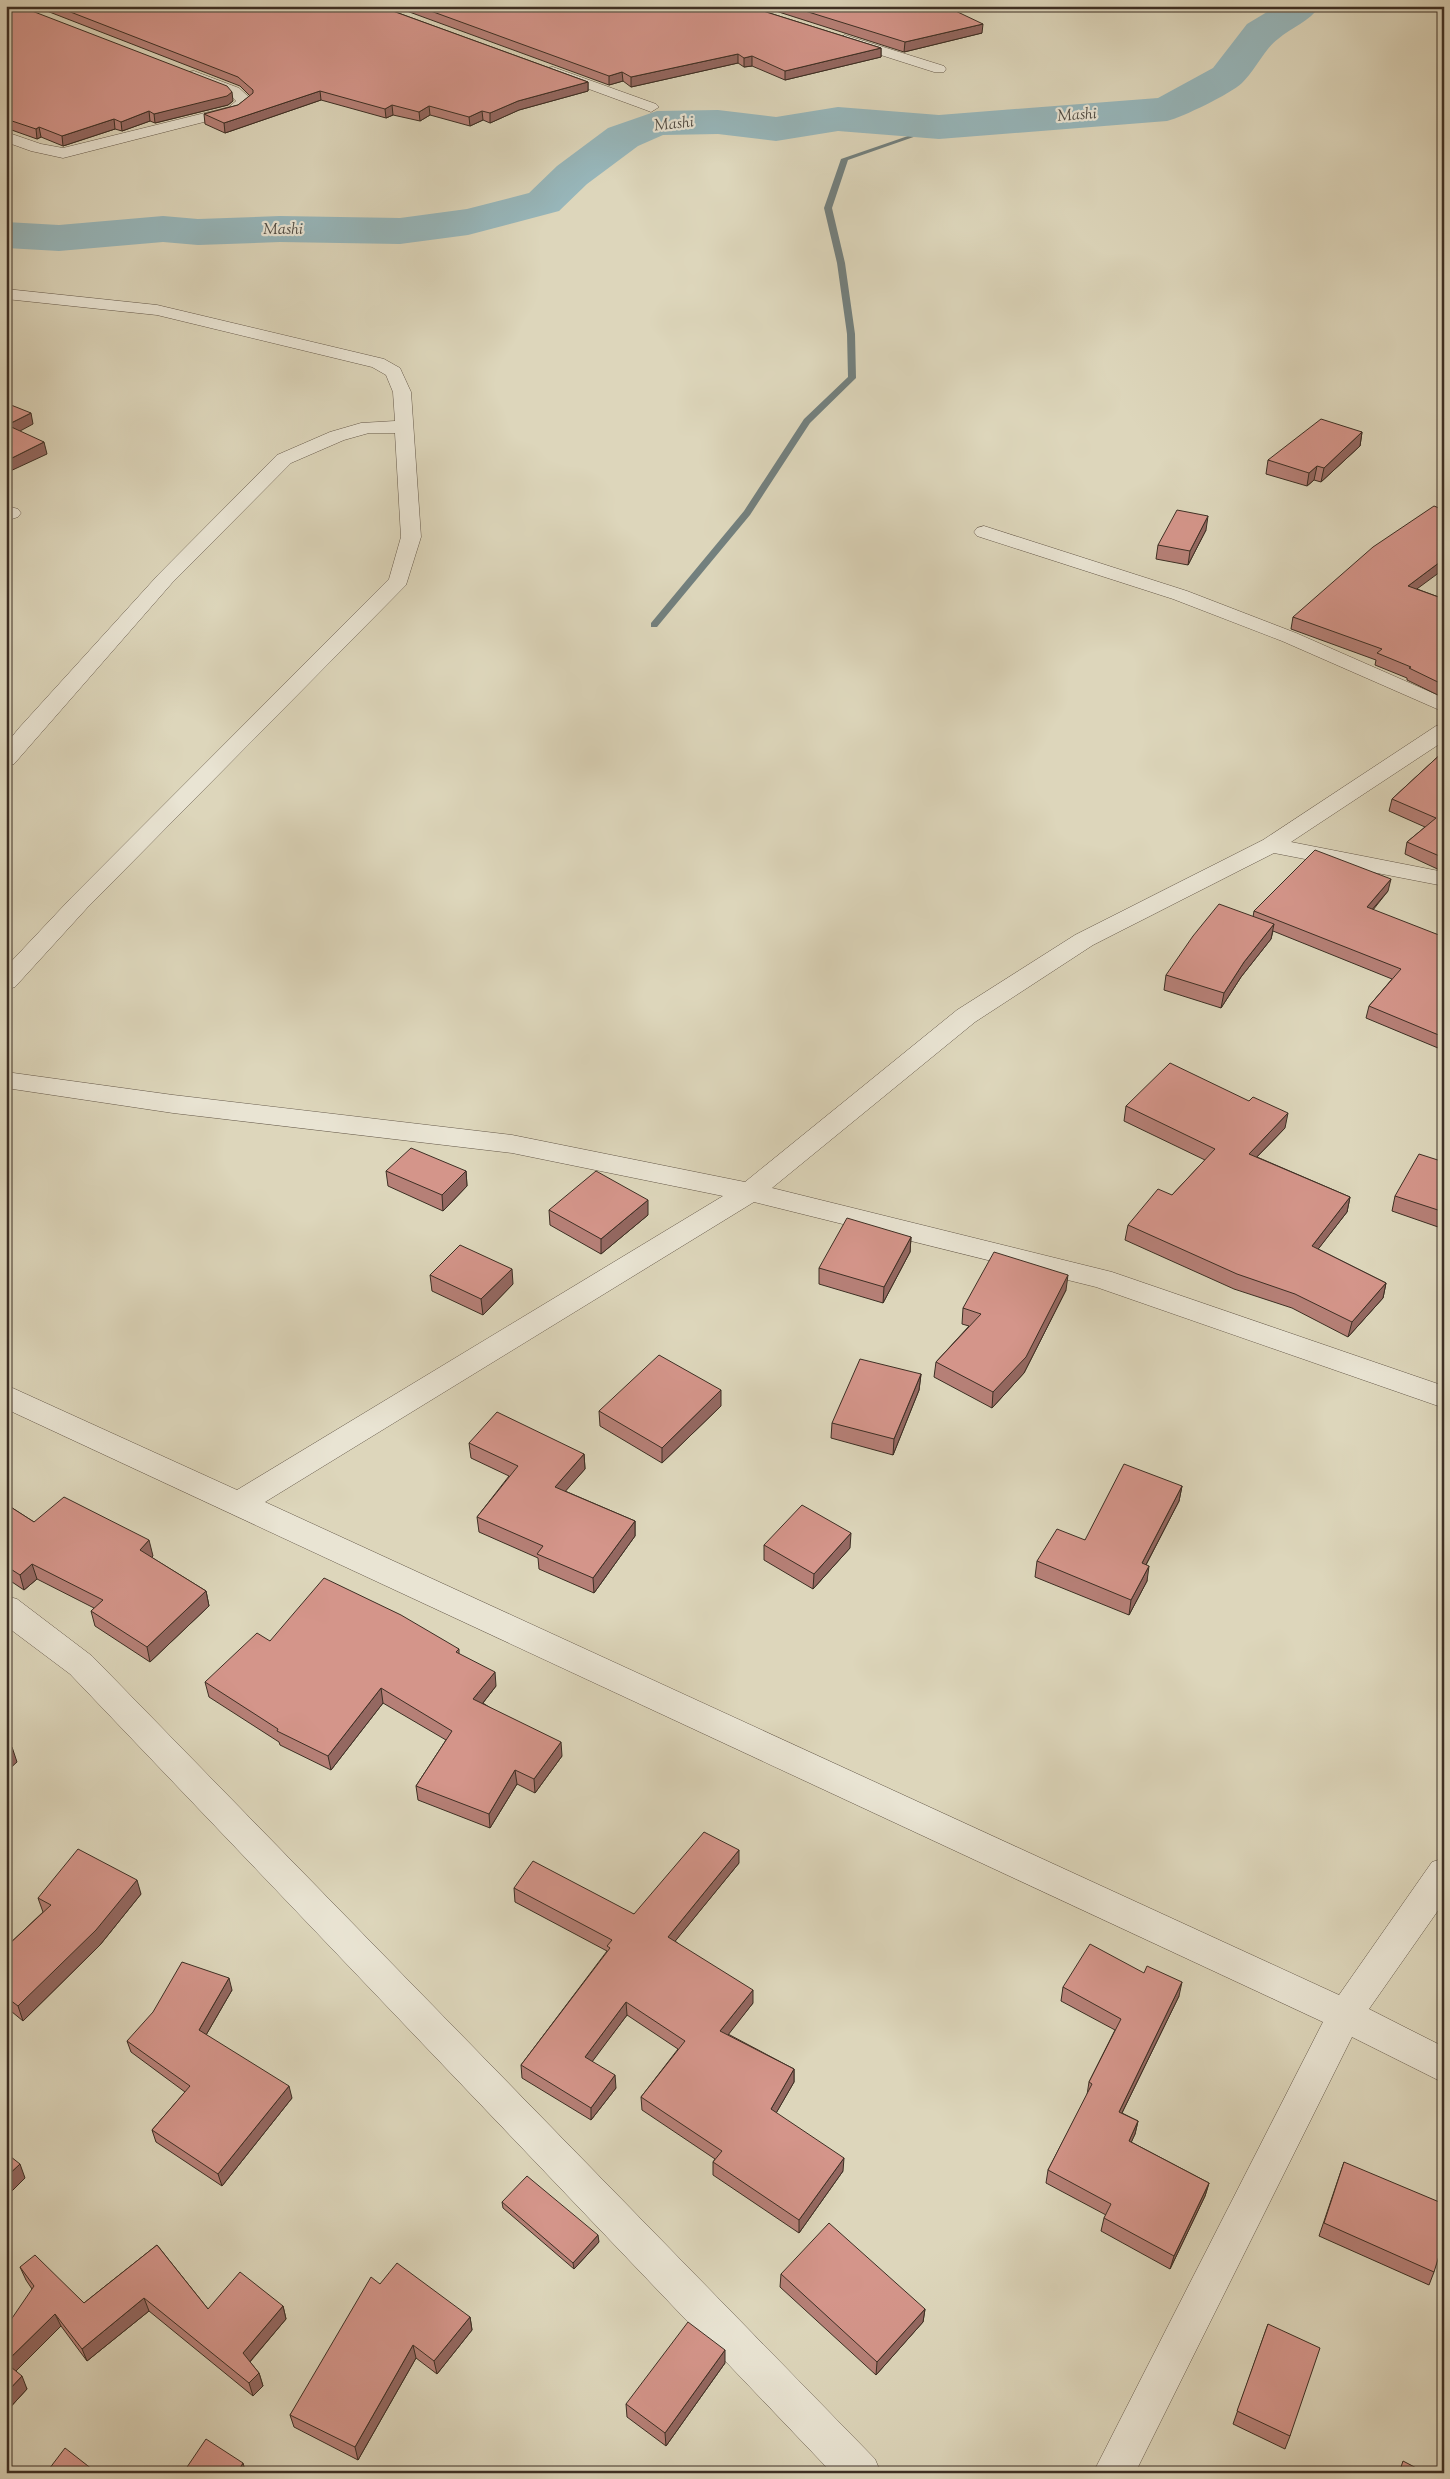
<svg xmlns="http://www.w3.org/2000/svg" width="1450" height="2479" viewBox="0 0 1450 2479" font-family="'Sorts Mill Goudy',serif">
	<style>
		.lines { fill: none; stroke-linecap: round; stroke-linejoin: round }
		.stream { fill: #73807e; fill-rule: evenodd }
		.river { fill: #97b6ba; fill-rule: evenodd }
		.minor-casing { stroke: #65594a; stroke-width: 1 }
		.minor { fill: #e9e4d3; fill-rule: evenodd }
		.wall { fill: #b68077; stroke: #3d2f24 }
		.shaded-wall { fill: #946861; stroke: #3d2f24 }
		.building { fill: #d4958a; stroke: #3d2f24 }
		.labels { text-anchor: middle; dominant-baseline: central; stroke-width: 4.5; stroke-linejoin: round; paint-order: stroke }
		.far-water-label { font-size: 16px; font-style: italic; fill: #4f4a42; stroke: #e9e4d3 }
	</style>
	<rect width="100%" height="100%" fill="#ddd6bb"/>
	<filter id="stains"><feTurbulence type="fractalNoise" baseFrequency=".004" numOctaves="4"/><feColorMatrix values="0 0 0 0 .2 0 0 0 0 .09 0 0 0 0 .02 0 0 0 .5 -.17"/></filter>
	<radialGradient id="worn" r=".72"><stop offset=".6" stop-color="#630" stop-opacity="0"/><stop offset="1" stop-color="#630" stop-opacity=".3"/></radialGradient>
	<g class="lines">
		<polygon class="stream" points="937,126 942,127 848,160 832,208 845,263 855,334 856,378 810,423 750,515 657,627 651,627 651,623 744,511 804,419 848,377 847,334 837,263 824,208 841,159"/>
		<path class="river" d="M1277 6H1320C1309 22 1292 27 1278 39 1267 46 1253 73 1242 83 1230 94 1183 117 1167 121L939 139 838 131 776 141 718 134 663 135 638 146 587 184 559 211 468 235 400 244 280 242 198 245 163 242 59 251 6 248V222L59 225 163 216 198 219 280 216 400 218 467 209 529 193 557 166 608 128 657 111 718 110 776 117 838 107 939 115 1158 98 1213 68 1247 24Z"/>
		<defs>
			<g id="minor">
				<polygon points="845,35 944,66 946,69 944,72 934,72 840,42 838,39"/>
				<polygon points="553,67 656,104 659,107 651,112 646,110 548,74 546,71 548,68"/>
				<polygon points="194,71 239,88 253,101 239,113 63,158 31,151 6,142 6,132 41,144 63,148 229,107 236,101 229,94 189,78 187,75 189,72"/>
				<polygon points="6,289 157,305 384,359 400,368 411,392 421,537 406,585 87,908 15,987 6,990 6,967 71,898 389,579 401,537 395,433 369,433 344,440 291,463 172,583 14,764 6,766 6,744 19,728 158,575 277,455 330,432 361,423 395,421 393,392 386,375 372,367 157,315 6,299"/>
				<polygon points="11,507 18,509 21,513 18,517 6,521 6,508"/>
				<polygon points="984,526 1187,591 1296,633 1444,698 1444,712 1282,641 1173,599 977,536 974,532 977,528"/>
				<polygon points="1444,724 1444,741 1291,842 1444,872 1444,886 1274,853 1093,945 975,1022 772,1188 1112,1272 1444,1386 1444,1408 1096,1287 754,1202 265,1502 1339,1995 1432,1862 1444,1858 1444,1902 1369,2009 1444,2047 1444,2083 1352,2037 1135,2473 1093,2473 1323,2022 6,1409 6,1385 237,1490 723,1196 512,1153 173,1113 6,1088 6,1072 173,1095 512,1135 745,1182 957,1010 1075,935 1263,840 1436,726"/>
				<polygon points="6,1596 17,1599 92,1656 875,2459 881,2473 832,2473 70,1674 6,1626"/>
			</g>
		</defs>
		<use href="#minor" class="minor-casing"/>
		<use href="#minor" class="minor"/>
	</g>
	<g class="wall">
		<polygon points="6,6 233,101 228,105 155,123 150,121 122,131 115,129 63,146 41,137 37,139 6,128"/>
		<polygon points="34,6 379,6 588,82 588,91 519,110 490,123 483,120 470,126 430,115 420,121 393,115 386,118 321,100 225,133 205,124 204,114 238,105 250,96 240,86"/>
		<polygon points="393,6 747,6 881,48 881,57 785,80 752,66 744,67 738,63 631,87 623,81 609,85"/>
		<polygon points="760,6 945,6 982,33 904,52"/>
		<polygon points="1362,432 1360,446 1321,482 1314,480 1307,486 1266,474 1268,460"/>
		<polygon points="1206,530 1188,565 1156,559 1158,545"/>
		<polygon points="1417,589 1444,599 1444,698 1407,680 1407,678 1375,665 1376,660 1291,629 1293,617"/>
		<polygon points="1444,751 1444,872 1405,854 1407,842 1425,827 1389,811 1392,799"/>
		<polygon points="1388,891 1373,910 1444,1040 1438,1048 1366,1018 1369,1006 1392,979 1273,931 1271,939 1241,977 1221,1008 1164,990 1166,975 1253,917 1254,911"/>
		<polygon points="1126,1106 1285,1128 1257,1157 1350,1197 1347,1212 1318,1249 1386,1283 1383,1298 1348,1337 1292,1308 1234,1289 1125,1240 1128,1225 1172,1195 1205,1160 1124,1121"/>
		<polygon points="1444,1162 1444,1223 1441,1228 1392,1211 1395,1196"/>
		<polygon points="386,1171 466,1171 467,1186 443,1211 388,1186"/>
		<polygon points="549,1210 648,1215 601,1254 550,1225"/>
		<polygon points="911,1237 910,1252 883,1303 819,1284 819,1268"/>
		<polygon points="430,1275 513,1284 483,1315 432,1291"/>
		<polygon points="1066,1290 1024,1373 992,1408 934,1377 936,1362 969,1326 962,1324 963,1308"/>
		<polygon points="921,1374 919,1390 893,1455 831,1438 832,1423"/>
		<polygon points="721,1406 662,1463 600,1426 599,1411"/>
		<polygon points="469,1443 584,1454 585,1469 565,1491 635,1521 635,1536 594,1593 539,1569 538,1558 479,1532 477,1517 509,1476 471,1458"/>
		<polygon points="1182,1486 1179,1501 1146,1565 1147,1581 1129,1615 1035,1577 1037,1561 1085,1540"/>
		<polygon points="6,1504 34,1522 153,1556 151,1557 206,1591 209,1606 150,1662 95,1626 91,1611 94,1608 37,1579 24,1590 6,1578"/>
		<polygon points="764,1545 850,1548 813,1589 764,1560"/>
		<polygon points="270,1641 459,1649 459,1654 496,1686 483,1703 562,1756 535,1793 517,1784 490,1828 418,1800 416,1786 446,1740 383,1703 331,1770 280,1745 279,1742 209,1697 205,1682"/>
		<polygon points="739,1863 675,1941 753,2003 728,2034 794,2069 794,2082 776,2113 843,2171 799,2233 713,2175 713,2162 715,2159 642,2110 641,2097 678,2049 627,2015 592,2061 616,2088 591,2120 522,2078 521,2065 607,1951 515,1902 514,1888 634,1914"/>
		<polygon points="141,1894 100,1945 23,2021 6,2007 6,1947 43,1912 38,1898"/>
		<polygon points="1063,1987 1179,1996 1122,2113 1138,2121 1135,2134 1131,2142 1209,2183 1205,2196 1170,2269 1101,2231 1104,2218 1106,2215 1046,2183 1048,2170 1087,2095 1089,2082 1115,2030 1061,2001"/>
		<polygon points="232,1990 206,2035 292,2098 222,2186 156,2142 152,2130 185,2092 131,2052 127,2041"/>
		<polygon points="1344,2162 1434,2272 1429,2285 1319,2236"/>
		<polygon points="502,2202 599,2242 574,2269 503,2208"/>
		<polygon points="157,2245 208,2309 283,2306 286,2319 250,2362 259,2373 263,2386 253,2396 149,2311 87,2361 61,2326 16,2371 27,2389 6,2412 32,2289 26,2280 20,2267 84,2303"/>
		<polygon points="781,2274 925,2309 923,2322 876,2375 780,2287"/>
		<polygon points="380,2284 470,2317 472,2330 437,2374 416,2358 358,2460 294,2427 290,2415"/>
		<polygon points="1268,2324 1290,2436 1285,2449 1233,2424"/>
		<polygon points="725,2363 666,2446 627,2417 626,2404"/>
	</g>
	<g class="shaded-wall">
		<polygon points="983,24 982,33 904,52 905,42"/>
		<polygon points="881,48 881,57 785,80 785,71"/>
		<polygon points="738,54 738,63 631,87 631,77"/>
		<polygon points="752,56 752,66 744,67 744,58"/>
		<polygon points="622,72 623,81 609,85 609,76"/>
		<polygon points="588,82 588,91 519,110 490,123 490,113 518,101"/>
		<polygon points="320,91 321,100 225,133 224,123"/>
		<polygon points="232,92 233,101 228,105 155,123 154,114"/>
		<polygon points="392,105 393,115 386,118 385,109"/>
		<polygon points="429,106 430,115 420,121 419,112"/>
		<polygon points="149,111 150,121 122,131 121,122"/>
		<polygon points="482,111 483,120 470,126 469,117"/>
		<polygon points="114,119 115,129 63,146 62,136"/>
		<polygon points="39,127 41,137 37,139 36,129"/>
		<polygon points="31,413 33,424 9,437 7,425"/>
		<polygon points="1362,432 1360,446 1321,482 1324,468"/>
		<polygon points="44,442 47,454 6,473 6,461"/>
		<polygon points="1317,466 1314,480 1307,486 1309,473"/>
		<polygon points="1208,516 1206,530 1188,565 1190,551"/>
		<polygon points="1444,559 1444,569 1406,597 1408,586"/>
		<polygon points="1391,879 1388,891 1364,919 1367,907"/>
		<polygon points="1274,924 1271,939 1241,977 1221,1008 1224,993 1244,962"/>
		<polygon points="1444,1032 1444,1040 1438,1048 1441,1036"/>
		<polygon points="1288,1113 1285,1128 1246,1168 1249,1154"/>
		<polygon points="466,1171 467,1186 443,1211 442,1195"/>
		<polygon points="1350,1197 1347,1212 1309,1261 1312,1246"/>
		<polygon points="648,1200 648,1215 601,1254 601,1239"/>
		<polygon points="911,1237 910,1252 883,1303 884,1287"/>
		<polygon points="512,1269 513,1284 483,1315 481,1299"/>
		<polygon points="1068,1275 1066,1290 1024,1373 992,1408 993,1392"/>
		<polygon points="1386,1283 1383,1298 1348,1337 1352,1322"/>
		<polygon points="921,1374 919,1390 893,1455 894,1439"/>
		<polygon points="721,1390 721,1406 662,1463 662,1448"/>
		<polygon points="584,1454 585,1469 556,1502 555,1487"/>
		<polygon points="1182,1486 1179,1501 1139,1578 1142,1563"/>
		<polygon points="635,1521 635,1536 594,1593 593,1578"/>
		<polygon points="851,1533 850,1548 813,1589 814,1574"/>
		<polygon points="149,1540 153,1556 144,1565 140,1550"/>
		<polygon points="32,1564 37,1579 24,1590 20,1575"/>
		<polygon points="1149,1566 1147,1581 1129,1615 1131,1600"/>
		<polygon points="206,1591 209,1606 150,1662 147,1647"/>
		<polygon points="495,1672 496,1686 475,1713 473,1699"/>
		<polygon points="381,1688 383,1703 331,1770 328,1756"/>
		<polygon points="561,1742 562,1756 535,1793 534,1779"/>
		<polygon points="12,1747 17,1762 6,1772 6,1753"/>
		<polygon points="515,1770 517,1784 490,1828 489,1814"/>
		<polygon points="739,1850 739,1863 668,1950 668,1937"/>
		<polygon points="137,1880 141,1894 100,1945 23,2021 18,2006"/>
		<polygon points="229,1978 232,1990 202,2042 199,2030"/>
		<polygon points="1182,1982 1179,1996 1116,2125 1119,2112"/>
		<polygon points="753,1990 753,2003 721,2044 720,2031"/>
		<polygon points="626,2002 627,2015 586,2070 585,2057"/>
		<polygon points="794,2069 794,2082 771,2122 771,2109"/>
		<polygon points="615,2075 616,2088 591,2120 591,2108"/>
		<polygon points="289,2086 292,2098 222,2186 218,2174"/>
		<polygon points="1138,2121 1135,2134 1126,2154 1129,2141"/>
		<polygon points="844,2158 843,2171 799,2233 799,2220"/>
		<polygon points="20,2164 25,2178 6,2197 6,2177"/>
		<polygon points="1209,2183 1205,2196 1170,2269 1174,2256"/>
		<polygon points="598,2235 599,2242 574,2269 573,2263"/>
		<polygon points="144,2298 149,2311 87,2361 82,2349"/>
		<polygon points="283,2306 286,2319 247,2365 243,2353"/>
		<polygon points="925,2309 923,2322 876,2375 877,2362"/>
		<polygon points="55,2314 61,2326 12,2375 6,2362"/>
		<polygon points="470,2317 472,2330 437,2374 434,2361"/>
		<polygon points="413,2345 416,2358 358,2460 355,2447"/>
		<polygon points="725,2350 725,2363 666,2446 665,2433"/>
		<polygon points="259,2373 263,2386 253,2396 249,2383"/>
		<polygon points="22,2376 27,2389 6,2412 6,2393"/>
		<polygon points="243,2463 246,2473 237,2473"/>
	</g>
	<g class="building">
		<polygon points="6,6 19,6 227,86 232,92 227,96 154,114 149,111 121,122 114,119 62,136 39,127 36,129 6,119"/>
		<polygon points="55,6 379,6 588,82 518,101 490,113 482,111 469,117 429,106 419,112 392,105 385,109 320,91 224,123 204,114 238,105 253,93 253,90 238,77"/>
		<polygon points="417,6 747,6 881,48 785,71 752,56 744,58 738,54 631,77 622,72 609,76"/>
		<polygon points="789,6 945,6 983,24 905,42"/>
		<polygon points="6,403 31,413 7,425 44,442 6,461"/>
		<polygon points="1321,419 1362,432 1324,468 1317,466 1309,473 1268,460"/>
		<polygon points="1434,506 1444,510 1444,559 1408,586 1444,599 1444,685 1409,668 1411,667 1377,653 1382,649 1293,617 1373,547"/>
		<polygon points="1177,510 1208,516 1190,551 1158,545"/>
		<polygon points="1444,751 1444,858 1407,842 1436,818 1392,799"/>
		<polygon points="1315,850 1391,879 1367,907 1444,937 1444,1032 1441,1036 1369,1006 1401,969 1254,911"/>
		<polygon points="1219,904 1274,924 1244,962 1224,993 1166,975 1193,936"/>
		<polygon points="1170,1063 1249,1101 1253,1097 1288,1113 1249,1154 1350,1197 1312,1246 1386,1283 1352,1322 1295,1294 1237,1274 1128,1225 1158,1189 1172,1195 1215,1149 1126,1106"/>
		<polygon points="411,1148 466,1171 442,1195 386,1171"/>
		<polygon points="1419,1154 1444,1162 1444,1212 1395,1196"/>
		<polygon points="596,1171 648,1200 601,1239 549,1210"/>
		<polygon points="847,1218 911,1237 884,1287 819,1268"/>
		<polygon points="460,1245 512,1269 481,1299 430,1275"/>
		<polygon points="994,1252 1068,1275 1026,1357 993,1392 936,1362 981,1314 963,1308"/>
		<polygon points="659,1355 721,1390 662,1448 599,1411"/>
		<polygon points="860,1359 921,1374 894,1439 832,1423"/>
		<polygon points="497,1412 584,1454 555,1487 635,1521 593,1578 537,1554 543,1546 477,1517 518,1466 469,1443"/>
		<polygon points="1124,1464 1182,1486 1142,1563 1149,1566 1131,1600 1037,1561 1057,1529 1085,1540"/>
		<polygon points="64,1497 149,1540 140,1550 206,1591 147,1647 91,1611 103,1600 32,1564 20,1575 6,1566 6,1504 34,1522"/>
		<polygon points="802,1505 851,1533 814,1574 764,1545"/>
		<polygon points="324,1578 401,1615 459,1649 456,1652 495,1672 473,1699 561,1742 534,1779 515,1770 489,1814 416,1786 452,1731 381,1688 328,1756 277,1731 278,1729 205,1682 257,1633 270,1641"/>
		<polygon points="6,1743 12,1747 6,1753"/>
		<polygon points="704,1832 739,1850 668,1937 753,1990 720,2031 794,2069 771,2109 844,2158 799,2220 713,2162 722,2151 641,2097 685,2041 626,2002 585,2057 615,2075 591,2108 521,2065 610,1948 607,1946 612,1940 514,1888 533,1861 634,1914"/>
		<polygon points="78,1849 137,1880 96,1930 18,2006 6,1997 6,1947 51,1905 38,1898"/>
		<polygon points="1090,1944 1144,1973 1147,1966 1182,1982 1119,2112 1138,2121 1129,2141 1209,2183 1174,2256 1104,2218 1111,2204 1048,2170 1092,2084 1089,2082 1121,2019 1063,1987"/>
		<polygon points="182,1962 229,1978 199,2030 289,2086 218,2174 152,2130 190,2086 127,2041 153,2012"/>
		<polygon points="6,2153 20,2164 6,2177"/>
		<polygon points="1344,2162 1444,2204 1444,2240 1434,2272 1324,2223"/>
		<polygon points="527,2176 598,2235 573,2263 502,2202"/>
		<polygon points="829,2223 925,2309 877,2362 781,2274"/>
		<polygon points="157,2245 208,2309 240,2272 283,2306 243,2353 259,2373 249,2383 144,2298 82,2349 55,2314 6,2362 6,2327 34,2286 20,2267 35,2255 84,2303"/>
		<polygon points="397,2263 470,2317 434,2361 413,2345 355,2447 290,2415 371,2277 380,2284"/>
		<polygon points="688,2322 725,2350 665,2433 626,2404"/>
		<polygon points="1268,2324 1320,2348 1290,2436 1237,2411"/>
		<polygon points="6,2363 22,2376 6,2393"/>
		<polygon points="206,2439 243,2463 237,2473 183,2473"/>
		<polygon points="65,2448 97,2473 46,2473"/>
		<polygon points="1403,2461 1426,2473 1399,2473"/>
	</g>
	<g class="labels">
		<g class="far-water-label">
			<text transform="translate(1077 116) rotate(-4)">Mashi</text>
			<text transform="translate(674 125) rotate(-6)">Mashi</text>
			<text x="283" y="230">Mashi</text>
		</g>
	</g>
	<rect width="1450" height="2479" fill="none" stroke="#ddd6bb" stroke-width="25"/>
	<rect x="8" y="8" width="1435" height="2464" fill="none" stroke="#3d2f24" stroke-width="2.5"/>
	<rect x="12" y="12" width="1425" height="2454" fill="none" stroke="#3d2f24"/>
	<rect width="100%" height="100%" filter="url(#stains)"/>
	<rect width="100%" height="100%" fill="url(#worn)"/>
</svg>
